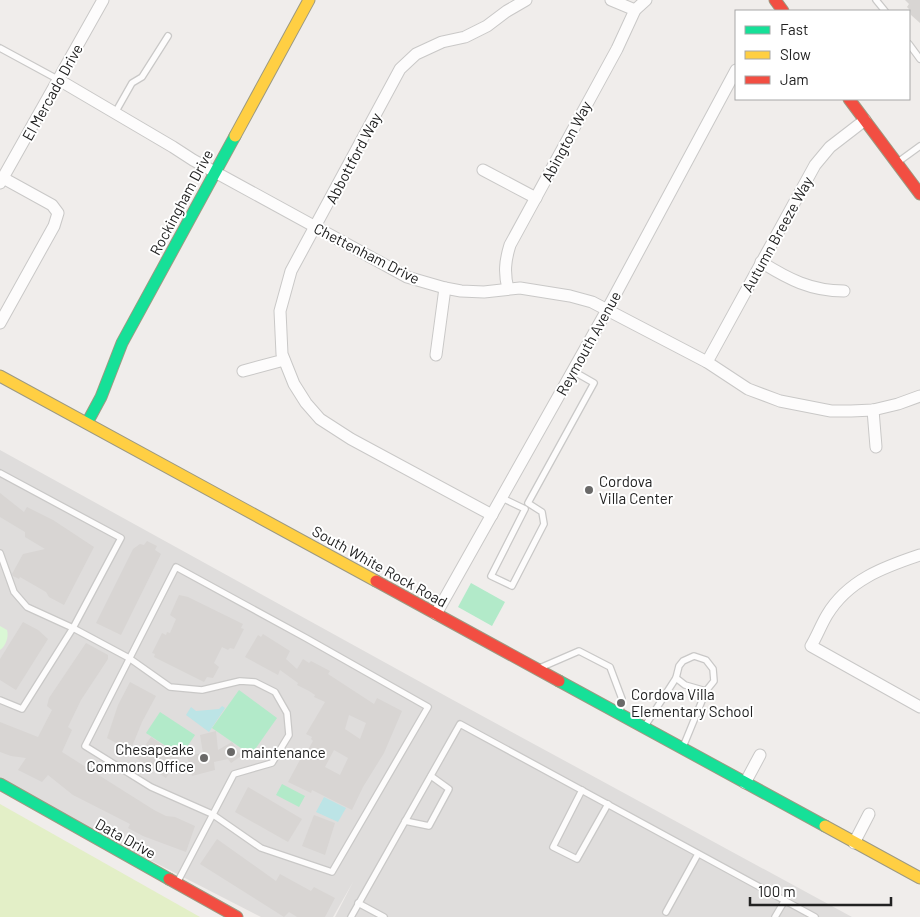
<svg xmlns="http://www.w3.org/2000/svg" width="920" height="917" viewBox="0 0 920 917" font-family="Barlow,sans-serif">
	<style>
		.residential { fill: #dfdddc }
		.grass { fill: #e3efc7 }
		.park { fill: #daf7d5 }
		.pitch { fill: #b2eac9 }
		.water { fill: #bce4e6 }
		.building { fill: #d8d5d3; fill-rule: evenodd }
		.lines { fill: none; stroke-linecap: round; stroke-linejoin: round }
		.lane-casing { stroke: #c9c8c7; stroke-width: 8 }
		.street-casing { stroke: #c9c8c7; stroke-width: 13 }
		.fast-casing { stroke: #9c9981; stroke-width: 13 }
		.slow-casing { stroke: #9c9981; stroke-width: 13 }
		.jam-casing { stroke: #9c9981; stroke-width: 13 }
		.lane { stroke: #fdfcfc; stroke-width: 5.5 }
		.street { stroke: #fdfcfc; stroke-width: 11 }
		.fast { stroke: #16e098; stroke-width: 11 }
		.slow { stroke: #ffcf43; stroke-width: 11 }
		.jam { stroke: #f24e42; stroke-width: 11 }
		.poi-dot { fill: #6a6968; stroke: #fff; stroke-width: 2 }
		.labels { text-anchor: middle; dominant-baseline: central; stroke-width: 4; stroke-linejoin: round; paint-order: stroke }
		.street-label { font-size: 15px; fill: #222; stroke: #fff }
		.poi-label { font-size: 15px; fill: #222; stroke: #fff; text-anchor: start }
	</style>
	<rect width="100%" height="100%" fill="#f0edeb"/>
	<polygon class="residential" points="0,450 453,700 852,917 335,917 353,882 333,917 261,917 0,783"/>
	<polygon class="grass" points="0,804 200,917 0,917"/>
	<path class="park" d="M0 626 7 630C9 636 6 646 0 650Z"/>
	<g class="pitch">
		<polygon points="471,583 505,602 492,626 458,607"/>
		<polygon points="239,690 277,718 251,755 212,728"/>
		<polygon points="160,712 195,735 181,756 146,733"/>
		<polygon points="282,784 305,796 299,807 276,795"/>
	</g>
	<g class="water">
		<polygon points="222,706 225,708 209,732 186,715 191,707 196,711 219,709"/>
		<polygon points="324,797 346,808 338,822 316,812"/>
	</g>
	<g class="building">
		<polygon points="905,0 920,0 920,23 911,15 910,10 907,7 909,4"/>
		<polygon points="0,493 24,512 27,507 53,520 94,547 64,605 49,597 46,592 20,577 19,579 13,576 12,574 23,554 45,549 25,537 25,532 0,517"/>
		<polygon points="147,541 157,546 155,550 161,554 121,635 96,623 133,549 140,544 144,545"/>
		<polygon points="179,595 188,597 243,624 241,628 244,629 234,649 230,648 228,650 222,647 214,663 219,667 213,678 207,677 204,682 154,657 155,654 152,653 162,633 166,635 167,632 170,633 176,619 170,615"/>
		<polygon points="23,622 38,630 48,639 16,690 0,680 0,659"/>
		<path d="M263 634 290 651 286 659 297 669 303 659 309 663 311 661 330 671 328 674 374 704 377 698 402 711 384 753 363 787 352 810 312 790 311 793 288 782 302 756 305 755 313 741 311 739 312 737 306 734 325 702 314 697 315 695 309 691 297 685 298 683 280 670 278 675 245 657 258 635 261 637ZM349 715 366 723 360 739 345 729ZM334 750 348 758 340 775 325 767Z"/>
		<polygon points="86,643 108,655 108,659 81,700 68,727 72,730 62,752 154,810 166,816 175,817 195,826 186,852 143,836 128,828 130,824 73,795 48,775 42,782 18,770 26,758 11,756 0,752 0,722 38,737 52,710 47,706 49,698"/>
		<polygon points="130,682 156,696 142,722 131,749 127,749 107,738 118,705"/>
		<polygon points="216,731 218,750 232,742 241,756 231,763 228,759 214,762 215,770 192,776 187,756 203,753 200,735"/>
		<polygon points="151,737 180,757 166,778 136,758"/>
		<polygon points="248,787 302,819 288,842 235,812"/>
		<polygon points="314,815 335,823 325,855 302,846"/>
		<polygon points="217,839 276,881 280,874 311,891 314,887 335,898 325,917 297,917 289,912 284,917 200,864"/>
	</g>
	<g class="lines">
		<defs>
			<g id="lane">
				<polyline points="876,0 885,11"/>
				<polyline points="909,44 920,59"/>
				<polyline points="0,48 59,80"/>
				<polyline points="115,113 132,83 142,77 168,36"/>
				<polyline points="898,162 920,146"/>
				<polyline points="0,473 121,538 73,628 22,709 0,700"/>
				<polyline points="502,498 525,509 491,576 512,586 544,524 542,512 528,503 594,383 573,371"/>
				<polyline points="0,553 14,592 27,607 73,628 129,658 170,687 202,690 240,681 255,682 275,692 287,713 289,735 272,763 234,774 178,881"/>
				<polygon points="176,567 306,638 428,707 332,872 261,848 212,814 151,787 85,746"/>
				<polyline points="542,667 579,651 610,667 622,699 620,712"/>
				<polyline points="676,678 685,685 706,691"/>
				<polyline points="645,726 676,678 679,666 683,661 694,656 706,660 713,669 714,681 706,691 683,747"/>
				<polyline points="582,790 553,847 577,859 608,804"/>
				<polyline points="405,821 429,826 449,789 431,776"/>
				<polyline points="358,903 384,917"/>
				<polyline points="666,912 698,854"/>
				<polyline points="351,917 460,724 815,917"/>
				<polyline points="775,917 785,900"/>
			</g>
			<g id="street">
				<polyline points="611,0 635,10"/>
				<polyline points="59,80 173,147 193,160 407,277 445,288 461,291 484,292 520,288 570,296 592,302 707,362 748,389 780,401 831,411 851,411 873,410 898,404 920,396"/>
				<polyline points="483,170 536,198"/>
				<polyline points="0,183 103,0"/>
				<path d="M761 262C788 279 811 291 844 291"/>
				<path d="M508 289C504 273 505 261 510 245L617 49 635 10 646 0"/>
				<polyline points="0,323 54,226 58,213 52,205 3,178"/>
				<polyline points="436,355 445,288"/>
				<polyline points="707,362 815,165 830,147 865,120"/>
				<polyline points="243,371 284,360"/>
				<polyline points="873,410 876,447"/>
				<polyline points="492,515 351,439 320,419 306,403 294,384 282,354 280,311 291,271 400,69 416,54 442,42 465,37 487,26 507,11 526,0"/>
				<path d="M920 555C884 567 848 580 827 615 821 625 817 636 811 646L920 707"/>
				<polyline points="436,614 607,310 736,70"/>
				<polyline points="745,783 760,755"/>
				<polyline points="854,843 869,814"/>
			</g>
			<g id="fast">
				<polyline points="87,423 101,397 122,343 235,136"/>
				<polyline points="559,681 825,826"/>
				<polyline points="0,784 169,879"/>
			</g>
			<g id="slow">
				<polyline points="235,136 309,0"/>
				<polyline points="0,376 376,581"/>
				<polyline points="825,826 920,878"/>
			</g>
			<g id="jam">
				<polyline points="775,0 783,11"/>
				<polyline points="849,99 920,194"/>
				<polyline points="376,581 559,681"/>
				<polyline points="169,879 237,917"/>
			</g>
		</defs>
		<use href="#lane" class="lane-casing"/>
		<use href="#street" class="street-casing"/>
		<use href="#fast" class="fast-casing"/>
		<use href="#slow" class="slow-casing"/>
		<use href="#jam" class="jam-casing"/>
		<use href="#lane" class="lane"/>
		<use href="#street" class="street"/>
		<use href="#fast" class="fast"/>
		<use href="#slow" class="slow"/>
		<use href="#jam" class="jam"/>
	</g>
	<g class="poi-dot">
		<circle cx="589" cy="490" r="5"/>
		<circle cx="621" cy="703" r="5"/>
		<circle cx="231" cy="752" r="5"/>
		<circle cx="204" cy="758" r="5"/>
	</g>
	<g class="labels">
		<g class="street-label">
			<text transform="translate(52 92) rotate(-61)">El Mercado Drive</text>
			<text transform="translate(566 141) rotate(-62)">Abington Way</text>
			<text transform="translate(353 158) rotate(-62)">Abbottford Way</text>
			<text transform="translate(181 202) rotate(-62)">Rockingham Drive</text>
			<text transform="translate(777 234) rotate(-61)">Autumn Breeze Way</text>
			<text transform="translate(367 253) rotate(27)">Chettenham Drive</text>
			<text transform="translate(588 343) rotate(-61)">Reymouth Avenue</text>
			<text transform="translate(380 566) rotate(29)">South White Rock Road</text>
			<text transform="translate(126 838) rotate(29)">Data Drive</text>
		</g>
		<g class="poi-label">
			<text x="599" y="481">Cordova<tspan x="599" dy="17">Villa Center</tspan></text>
			<text x="631" y="694">Cordova Villa<tspan x="631" dy="17">Elementary School</tspan></text>
			<text x="194" y="749" text-anchor="end">Chesapeake<tspan x="194" dy="17">Commons Office</tspan></text>
			<text x="241" y="752">maintenance</text>
		</g>
	</g>
	<rect x="735" y="10" width="175" height="90" fill="#ffffff" stroke="#a7a7a7"/>
	<rect x="745" y="26" width="25" height="8" fill="#16e098" stroke="#a7a7a7"/>
	<text x="780" y="35" font-size="15" fill="#222222">Fast</text>
	<rect x="745" y="51" width="25" height="8" fill="#ffcf43" stroke="#a7a7a7"/>
	<text x="780" y="60" font-size="15" fill="#222222">Slow</text>
	<rect x="745" y="76" width="25" height="8" fill="#f24e42" stroke="#a7a7a7"/>
	<text x="780" y="85" font-size="15" fill="#222222">Jam</text>
	<path d="M750 897v8h141v-8" fill="none" stroke="#222222" stroke-width="2.5"/>
	<text x="758" y="897" font-size="15" fill="#222222" stroke="#ffffff" stroke-width="4" paint-order="stroke">100 m</text>
</svg>
